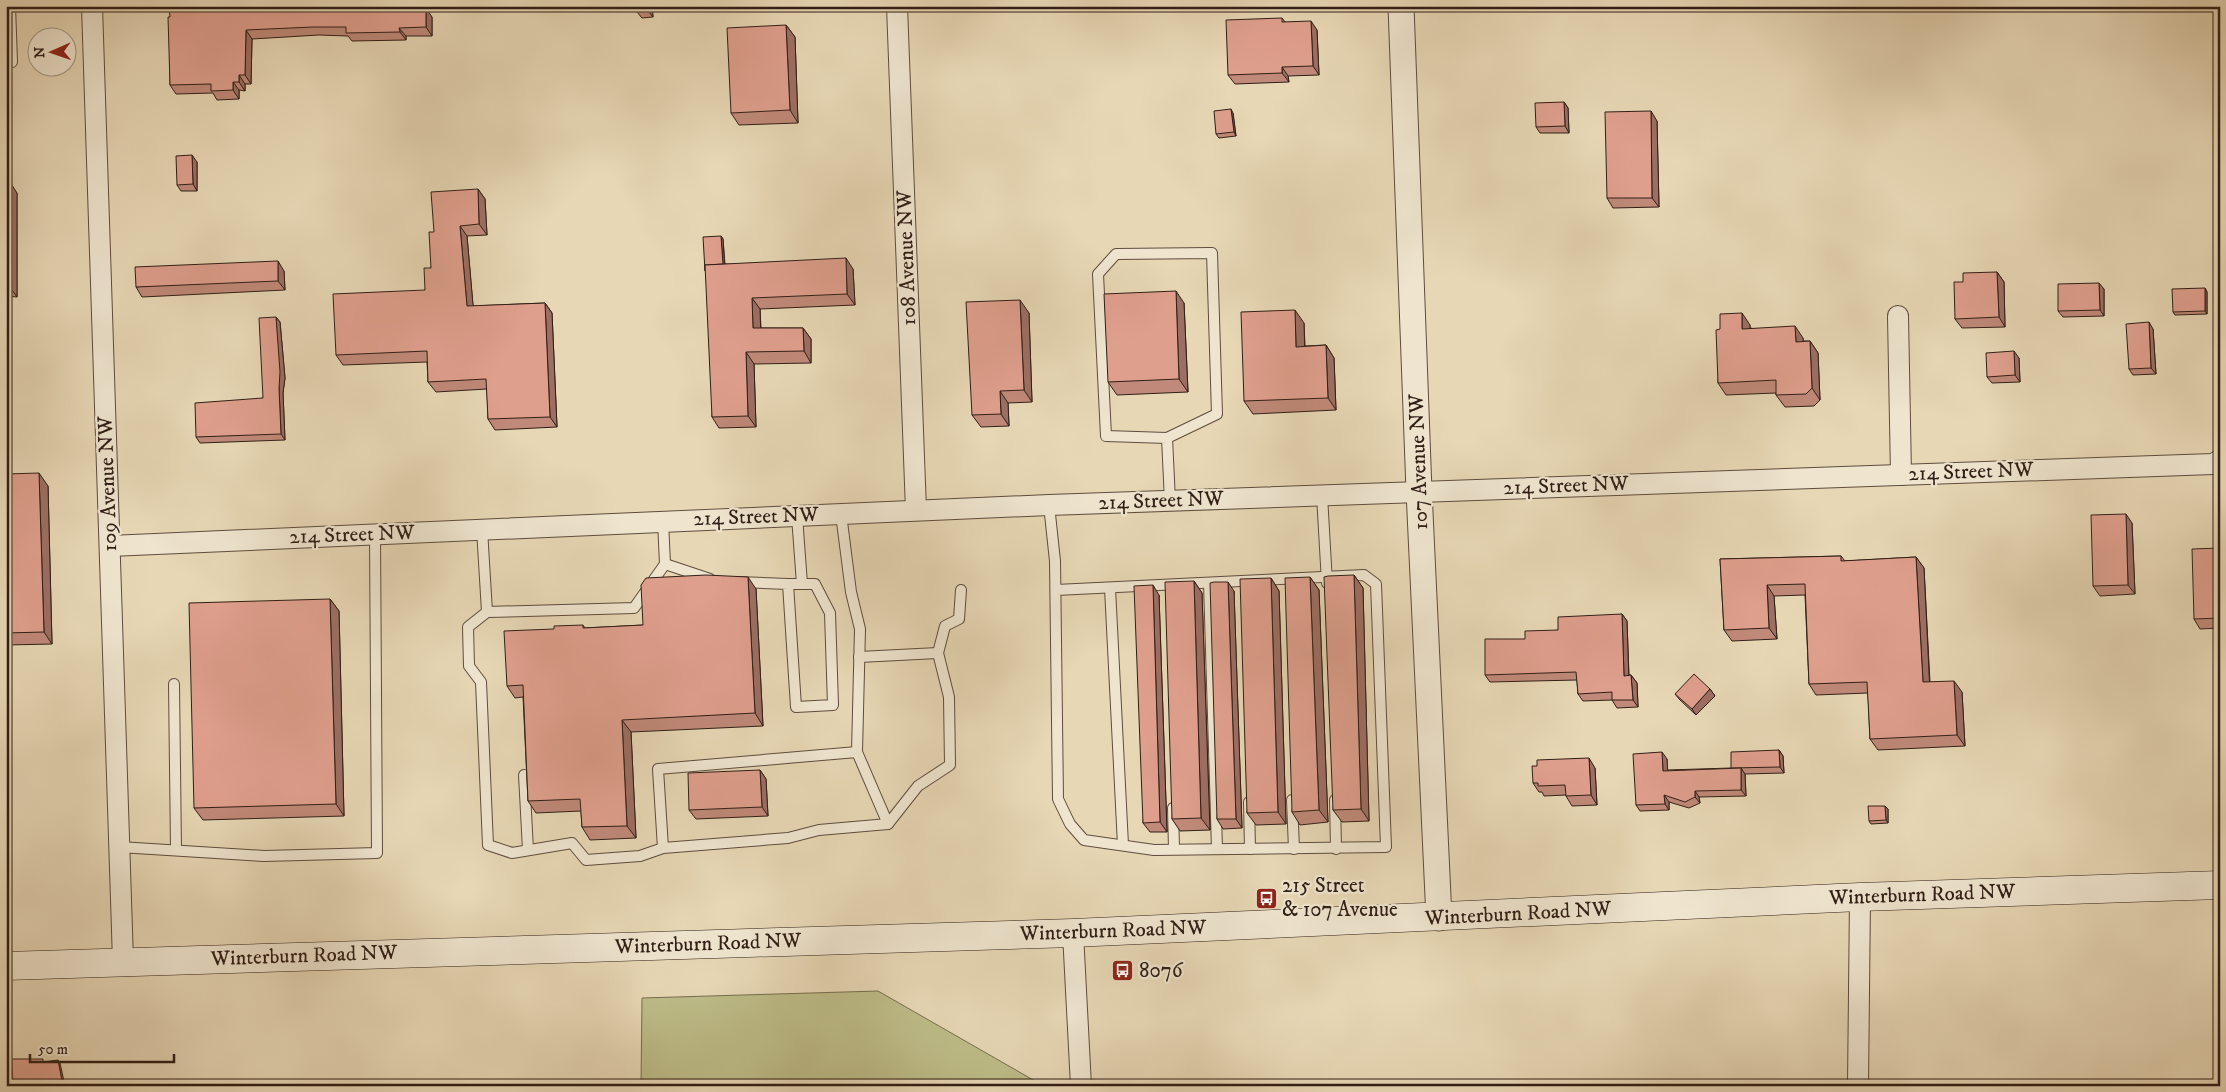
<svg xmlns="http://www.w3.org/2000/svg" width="2226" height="1092" viewBox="0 0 2226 1092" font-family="'IM FELL DW Pica',serif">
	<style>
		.green { fill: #bdbc88; stroke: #766d4f }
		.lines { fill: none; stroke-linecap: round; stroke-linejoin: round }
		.service-casing { stroke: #5e4c3e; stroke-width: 12 }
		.minor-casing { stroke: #5e4c3e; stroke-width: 22 }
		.tertiary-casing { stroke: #5e4c3e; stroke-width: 27 }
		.secondary-casing { stroke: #301e16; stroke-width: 29 }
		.service { stroke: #efe5cf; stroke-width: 10 }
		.minor { stroke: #efe5cf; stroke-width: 20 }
		.tertiary { stroke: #efe5cf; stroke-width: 25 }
		.secondary { stroke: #efe5cf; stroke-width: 28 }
		.wall { fill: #c08979; stroke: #301e16 }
		.shaded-wall { fill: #9c6f63; stroke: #301e16 }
		.building { fill: #df9f8d; stroke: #301e16 }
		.labels { text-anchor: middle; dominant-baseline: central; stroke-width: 4.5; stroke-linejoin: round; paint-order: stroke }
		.street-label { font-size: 21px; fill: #301e16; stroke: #efe5cf }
		.poi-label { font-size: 21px; fill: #301e16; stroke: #efe5cf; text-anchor: start }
	</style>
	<rect width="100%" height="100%" fill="#e7d7b5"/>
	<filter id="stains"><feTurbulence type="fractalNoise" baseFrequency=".004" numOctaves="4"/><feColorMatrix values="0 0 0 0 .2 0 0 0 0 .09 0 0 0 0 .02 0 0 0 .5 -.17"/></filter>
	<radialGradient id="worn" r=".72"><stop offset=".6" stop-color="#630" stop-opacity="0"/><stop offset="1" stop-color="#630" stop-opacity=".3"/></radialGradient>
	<polygon class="green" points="878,991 1035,1081 1036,1086 641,1086 642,998"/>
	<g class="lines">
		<defs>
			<g id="service">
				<polyline points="10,6 12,62"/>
				<polyline points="1167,438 1217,414 1212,253 1116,254 1098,274 1106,436 1167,438 1170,501"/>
				<polyline points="1322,495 1327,583"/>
				<polyline points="1049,505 1055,561 1058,799 1070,824 1084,840 1154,850 1386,847 1376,584 1364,575 1056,590"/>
				<polyline points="841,514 851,592 860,629 857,752"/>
				<polyline points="797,516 802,584"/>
				<polyline points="663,521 665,564"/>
				<polyline points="482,529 487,612 634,608 665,564 710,579"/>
				<polyline points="739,582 788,584 796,707 833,705 830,613 815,584 788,584"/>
				<polyline points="1209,583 1217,849"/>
				<polyline points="1110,588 1123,845"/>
				<polyline points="487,612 468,627 469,666 481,682 488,845 512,853 572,843 586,860 640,856 663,848 788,838 819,830 888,824 918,786 950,765 949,697 938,653 945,626 959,619 961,590"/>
				<polyline points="859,657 938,653"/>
				<polyline points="174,684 176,850"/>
				<polyline points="524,775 528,850"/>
				<polyline points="1292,800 1294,849"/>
				<polyline points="1335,800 1336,849"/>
				<polyline points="1249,802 1250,849"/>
				<polyline points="1173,808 1174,849"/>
				<polyline points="119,847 264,856 377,853 375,534"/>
				<polyline points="663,848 658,769 857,752 888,824"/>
			</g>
			<g id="minor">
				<polyline points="92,6 123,961"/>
				<polyline points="897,6 916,510"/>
				<polyline points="1898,316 1901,475"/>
				<polyline points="110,546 1049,505 2213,464 2220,460"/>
				<polyline points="1073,933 1081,1086"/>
				<polyline points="1858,1086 1860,897"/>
			</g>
			<polyline id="tertiary" points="1401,6 1419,491 1439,918"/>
			<polyline id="secondary" points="6,966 1073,933 1860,897 2220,885"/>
		</defs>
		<use href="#service" class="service-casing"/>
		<use href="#minor" class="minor-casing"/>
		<use href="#tertiary" class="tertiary-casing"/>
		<use href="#secondary" class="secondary-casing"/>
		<use href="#service" class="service"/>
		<use href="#minor" class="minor"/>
		<use href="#tertiary" class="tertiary"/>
		<use href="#secondary" class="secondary"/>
	</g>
	<g class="wall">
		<polygon points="176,6 237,6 238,10 306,7 307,9 346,8 346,6 401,6 401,7 432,17 432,36 406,36 406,40 352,41 348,36 319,35 252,39 251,84 245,84 245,91 239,90 239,99 217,100 213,93 176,94 170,85 170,17"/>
		<polygon points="636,6 652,6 653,17 642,18 637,12"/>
		<polygon points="1282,18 1285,22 1317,30 1319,75 1288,76 1289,82 1235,84 1228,75"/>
		<polygon points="786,25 795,37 798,123 739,125 731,113"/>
		<polygon points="1564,102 1568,108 1569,133 1540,133 1536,127"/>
		<polygon points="1233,113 1236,136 1219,138 1216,134"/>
		<polygon points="1657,121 1659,207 1613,208 1607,198"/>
		<polygon points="197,162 197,191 181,191 177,185"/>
		<polygon points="6,182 17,193 17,297 6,296"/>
		<polygon points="478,189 485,199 487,235 467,236 473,306 545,303 552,313 557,427 495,430 488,419 487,389 436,392 428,382 427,362 343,365 336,355 425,290 431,268 434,232"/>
		<polygon points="721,236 723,239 725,264 853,269 855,305 760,309 761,328 803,328 811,339 811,363 754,364 756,427 719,428 712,417"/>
		<polygon points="284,271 285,290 142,297 136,287"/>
		<polygon points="1997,272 2004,282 2005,327 1962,328 1955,319 1963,282"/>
		<polygon points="2205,288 2207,292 2207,314 2175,315 2173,312"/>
		<polygon points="2104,289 2104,316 2063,317 2058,311"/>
		<polygon points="1184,303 1188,392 1117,395 1108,382"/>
		<polygon points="1029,313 1032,402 1008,403 1009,426 981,427 972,415"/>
		<polygon points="276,317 280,322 285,378 283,393 285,440 200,443 196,437 263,398"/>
		<polygon points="1304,323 1305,346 1326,345 1334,358 1336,410 1253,414 1244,401"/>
		<polygon points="1750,325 1750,328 1803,338 1803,341 1810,341 1818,353 1820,400 1814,406 1785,407 1776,395 1776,393 1726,395 1718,383 1720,329"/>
		<polygon points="2153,329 2156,374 2133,375 2129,369"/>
		<polygon points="2019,358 2020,382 1992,383 1987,377"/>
		<polygon points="6,474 48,486 52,644 6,645"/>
		<polygon points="2132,523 2135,594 2100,596 2093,586"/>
		<polygon points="2220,548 2220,628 2200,629 2194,619"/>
		<polygon points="1841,556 1845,561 1916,557 1924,568 1930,682 1962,692 1965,746 1878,750 1870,739 1868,693 1816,695 1809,684 1805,595 1774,596 1777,639 1732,641 1724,630 1720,559"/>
		<polygon points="1354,575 1363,588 1369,821 1342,822 1333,810"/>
		<polygon points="1310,577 1319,590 1328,822 1300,825 1292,812"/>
		<polygon points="1271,578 1279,591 1286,824 1256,825 1247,813"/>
		<polygon points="1194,581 1202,593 1210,830 1180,831 1172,819"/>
		<polygon points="756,589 763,726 631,732 636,838 590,840 582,827 581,811 536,813 528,801 523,697 515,698 507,686 583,625 585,628 643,625"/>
		<polygon points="1234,591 1242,828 1223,829 1217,819"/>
		<polygon points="1159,595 1167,832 1150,832 1143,823"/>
		<polygon points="330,599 339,611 344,816 203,820 194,808"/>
		<polygon points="1622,614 1627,621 1629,675 1631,675 1637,683 1638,707 1617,708 1612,700 1583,701 1578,694 1577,680 1490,682 1485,675 1525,639 1558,630"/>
		<polygon points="1710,689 1715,696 1696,715 1680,700 1675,694"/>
		<polygon points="1779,750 1783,756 1784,773 1745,774 1746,796 1699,797 1700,803 1689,808 1669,802 1669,810 1640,811 1636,805 1667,759 1667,770 1731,768"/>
		<polygon points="1595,768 1597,805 1572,806 1566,796 1566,795 1544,796 1542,792 1539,792 1533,783"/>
		<polygon points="760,770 766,779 768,816 696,819 689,810"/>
		<polygon points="1885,806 1888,809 1888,823 1871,824 1869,821"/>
	</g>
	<g class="shaded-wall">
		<polygon points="232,6 237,6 238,19 232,10"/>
		<polygon points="648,6 652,6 653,17 648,11"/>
		<polygon points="426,8 432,17 432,36 426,27"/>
		<polygon points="1311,21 1317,30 1319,75 1313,66"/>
		<polygon points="786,25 795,37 798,123 790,110"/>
		<polygon points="399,28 406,36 406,40 400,32"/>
		<polygon points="246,30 252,39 251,84 245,75"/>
		<polygon points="1282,67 1288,76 1289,82 1282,73"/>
		<polygon points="239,75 245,84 245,91 239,82"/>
		<polygon points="233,82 239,90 239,99 233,90"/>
		<polygon points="1564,102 1568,108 1569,133 1565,126"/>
		<polygon points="1231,109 1233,113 1236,136 1234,132"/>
		<polygon points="1651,111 1657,121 1659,207 1652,198"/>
		<polygon points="192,155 197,162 197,191 193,184"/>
		<polygon points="10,182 17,193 17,297 9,286"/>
		<polygon points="478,189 485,199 487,235 479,224"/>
		<polygon points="460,226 467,236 474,316 467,306"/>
		<polygon points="721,236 723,239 725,273 723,269"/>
		<polygon points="846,258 853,269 855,305 847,294"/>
		<polygon points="278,261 284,271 285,290 278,281"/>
		<polygon points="1997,272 2004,282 2005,327 1999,317"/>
		<polygon points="2099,283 2104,289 2104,316 2100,310"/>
		<polygon points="2205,288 2207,292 2207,314 2205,311"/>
		<polygon points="1176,291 1184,303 1188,392 1179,379"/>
		<polygon points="752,298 760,309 761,339 753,328"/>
		<polygon points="1020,300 1029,313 1032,402 1024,390"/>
		<polygon points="545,303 552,313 557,427 550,417"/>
		<polygon points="1295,310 1304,323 1305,359 1296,347"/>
		<polygon points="1742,313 1750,325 1750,340 1742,329"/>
		<polygon points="276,317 280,322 285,378 283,393 285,440 281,434"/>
		<polygon points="2149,322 2153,329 2156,374 2151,368"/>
		<polygon points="1795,326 1803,338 1804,354 1796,342"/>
		<polygon points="803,328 811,339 811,363 804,351"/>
		<polygon points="1810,341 1818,353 1820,400 1812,388"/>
		<polygon points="1326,345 1334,358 1336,410 1328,398"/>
		<polygon points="2014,351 2019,358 2020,382 2015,375"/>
		<polygon points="746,352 754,364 756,427 748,416"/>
		<polygon points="1000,391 1008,403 1009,426 1001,414"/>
		<polygon points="39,473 48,486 52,644 44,632"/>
		<polygon points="2126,514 2132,523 2135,594 2128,585"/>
		<polygon points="1916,557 1924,568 1930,693 1923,682"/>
		<polygon points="1354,575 1363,588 1369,821 1361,809"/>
		<polygon points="748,577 756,589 763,726 755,713"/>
		<polygon points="1310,577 1319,590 1328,822 1319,810"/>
		<polygon points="1271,578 1279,591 1286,824 1278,812"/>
		<polygon points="1194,581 1202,593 1210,830 1201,818"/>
		<polygon points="1228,582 1234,591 1242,828 1236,819"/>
		<polygon points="1153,585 1159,595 1167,832 1160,822"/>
		<polygon points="1767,585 1774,596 1777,639 1769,628"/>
		<polygon points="330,599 339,611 344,816 336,804"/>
		<polygon points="1622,614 1627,621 1629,683 1624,676"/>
		<polygon points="1631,675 1637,683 1638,707 1633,700"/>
		<polygon points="1954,681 1962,692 1965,746 1957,735"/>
		<polygon points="1710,689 1715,696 1696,715 1692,709"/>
		<polygon points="622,720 631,732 636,838 627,826"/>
		<polygon points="1779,750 1783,756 1784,773 1780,767"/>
		<polygon points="1662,752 1667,759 1668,777 1663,771"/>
		<polygon points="1589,758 1595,768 1597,805 1591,795"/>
		<polygon points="1741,768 1745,774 1746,796 1741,790"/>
		<polygon points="760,770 766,779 768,816 762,807"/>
		<polygon points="1695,791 1699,797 1700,803 1695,797"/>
		<polygon points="1664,795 1669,802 1669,810 1665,804"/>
		<polygon points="1885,806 1888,809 1888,823 1886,820"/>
		<polygon points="58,1060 60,1063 65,1086 63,1086"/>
	</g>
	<g class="building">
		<polygon points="232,6 232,10 306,7 306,9 346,8 346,6 399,6 399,7 426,8 426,27 399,28 400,32 346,33 346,27 313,27 246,30 245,75 239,75 239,82 233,82 233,90 211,91 211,84 170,85 168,17 170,17 169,7"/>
		<polygon points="636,6 648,6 648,11 637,12"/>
		<polygon points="1282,18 1282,22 1311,21 1313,66 1282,67 1282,73 1228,75 1226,20"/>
		<polygon points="786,25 790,110 731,113 727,28"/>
		<polygon points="1564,102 1565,126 1536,127 1535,103"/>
		<polygon points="1231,109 1234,132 1216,134 1214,111"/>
		<polygon points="1651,111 1652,198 1607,198 1605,112"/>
		<polygon points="192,155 193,184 177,185 176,156"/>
		<polygon points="6,182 10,182 9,286 6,286"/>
		<polygon points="478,189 479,224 460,226 467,306 545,303 550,417 488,419 486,379 428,382 427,351 336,355 333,294 425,290 424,268 431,268 429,232 434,232 431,192"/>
		<polygon points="721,236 723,264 705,265 705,271 703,237"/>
		<polygon points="846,258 847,294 752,298 753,328 803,328 804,351 746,352 748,416 712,417 705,265"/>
		<polygon points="278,261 278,281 136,287 135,267"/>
		<polygon points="1997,272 1999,317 1955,319 1954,282 1963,282 1963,273"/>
		<polygon points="2099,283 2100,310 2058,311 2058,284"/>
		<polygon points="2205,288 2205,311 2173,312 2172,289"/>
		<polygon points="1176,291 1179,379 1108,382 1104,294"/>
		<polygon points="1020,300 1024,390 1000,391 1001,414 972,415 966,302"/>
		<polygon points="1295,310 1296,347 1326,345 1328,398 1244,401 1241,312"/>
		<polygon points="1742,313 1742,329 1795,326 1796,342 1810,341 1812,388 1806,394 1776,395 1776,380 1718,383 1716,330 1720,329 1720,314"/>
		<polygon points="276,317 280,372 279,388 281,434 196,437 195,403 263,398 259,318"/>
		<polygon points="2149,322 2151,368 2129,369 2126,324"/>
		<polygon points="2014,351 2015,375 1987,377 1986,353"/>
		<polygon points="39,473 44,632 6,633 6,474"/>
		<polygon points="2126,514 2128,585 2093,586 2091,515"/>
		<polygon points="2220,548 2220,618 2194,619 2192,549"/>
		<polygon points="1841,556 1841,561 1916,557 1923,682 1954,681 1957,735 1870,739 1867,682 1809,684 1805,584 1767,585 1769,628 1724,630 1720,559"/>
		<polygon points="706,575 748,577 755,713 622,720 627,826 582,827 580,799 528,801 523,685 507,686 504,631 554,629 554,626 583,625 583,628 643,625 641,585 646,578"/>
		<polygon points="1354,575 1361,809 1333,810 1324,577 1328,576"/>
		<polygon points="1310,577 1319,810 1292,812 1285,578"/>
		<polygon points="1271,578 1278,812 1247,813 1240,579"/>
		<polygon points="1194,581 1201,818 1172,819 1165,582"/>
		<polygon points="1214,582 1228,582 1236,819 1217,819 1210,583"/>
		<polygon points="1153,585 1160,822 1143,823 1134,586"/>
		<polygon points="330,599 336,804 194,808 189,603"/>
		<polygon points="1622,614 1624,676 1631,675 1633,700 1612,700 1612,692 1578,694 1576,672 1485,675 1485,639 1525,639 1525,631 1558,630 1558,617"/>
		<polygon points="1694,674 1710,689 1692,709 1675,694"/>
		<polygon points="1779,750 1780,767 1731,768 1731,752"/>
		<polygon points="1662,752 1663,771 1741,768 1741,790 1695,791 1695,797 1685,802 1664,795 1665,804 1636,805 1633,754"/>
		<polygon points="1589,758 1591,795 1566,796 1565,785 1538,786 1538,783 1533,783 1532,766 1537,766 1537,760"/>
		<polygon points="760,770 762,807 689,810 688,773"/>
		<polygon points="1868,806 1885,806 1886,820 1869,821"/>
		<polygon points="12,1059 43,1059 43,1062 58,1060 63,1086 13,1086"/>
	</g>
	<defs>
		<symbol id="bus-square" viewBox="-11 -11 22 22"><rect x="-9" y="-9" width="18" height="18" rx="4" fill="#8f2418" stroke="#efe5cf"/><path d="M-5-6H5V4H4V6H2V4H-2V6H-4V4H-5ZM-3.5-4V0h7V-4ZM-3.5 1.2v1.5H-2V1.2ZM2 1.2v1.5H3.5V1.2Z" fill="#fff"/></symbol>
	</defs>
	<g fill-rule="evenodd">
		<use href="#bus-square" x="1254" y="886" width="25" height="25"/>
		<use href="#bus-square" x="1110" y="958" width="25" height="25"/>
	</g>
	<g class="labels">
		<g class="street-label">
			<text transform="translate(907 258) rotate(-92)">108 Avenue NW</text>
			<text transform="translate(1419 462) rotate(-92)">107 Avenue NW</text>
			<text transform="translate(1971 472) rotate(-2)">214 Street NW</text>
			<text transform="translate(108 484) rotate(-92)">109 Avenue NW</text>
			<text transform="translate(1566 486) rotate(-2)">214 Street NW</text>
			<text transform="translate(1161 501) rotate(-2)">214 Street NW</text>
			<text transform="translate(756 517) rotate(-2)">214 Street NW</text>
			<text transform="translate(352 535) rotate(-2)">214 Street NW</text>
			<text transform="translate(1922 895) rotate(-2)">Winterburn Road NW</text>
			<text transform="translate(1518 914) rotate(-3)">Winterburn Road NW</text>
			<text transform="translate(1113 931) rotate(-2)">Winterburn Road NW</text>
			<text transform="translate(708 944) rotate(-2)">Winterburn Road NW</text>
			<text transform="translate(304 956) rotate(-2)">Winterburn Road NW</text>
		</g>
		<g class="poi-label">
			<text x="1282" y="886">215 Street<tspan x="1282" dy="24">&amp; 107 Avenue</tspan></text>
			<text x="1139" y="971">8076</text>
		</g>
	</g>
	<rect width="2226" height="1092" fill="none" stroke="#e7d7b5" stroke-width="25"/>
	<rect x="8" y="8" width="2211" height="1077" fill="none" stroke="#301e16" stroke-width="2.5"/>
	<rect x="12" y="12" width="2201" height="1067" fill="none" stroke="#301e16"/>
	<g transform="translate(52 52) rotate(268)"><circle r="24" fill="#efe5cf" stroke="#a39585"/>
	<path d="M0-4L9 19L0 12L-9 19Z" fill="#8f2418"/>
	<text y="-8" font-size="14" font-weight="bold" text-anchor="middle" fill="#301e16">N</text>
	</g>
	<path d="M30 1054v8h144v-8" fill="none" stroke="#301e16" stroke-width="2.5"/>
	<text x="38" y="1054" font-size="15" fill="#301e16" stroke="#efe5cf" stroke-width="4" paint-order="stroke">50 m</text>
	<rect width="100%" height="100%" filter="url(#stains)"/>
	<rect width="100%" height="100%" fill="url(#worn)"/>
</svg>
